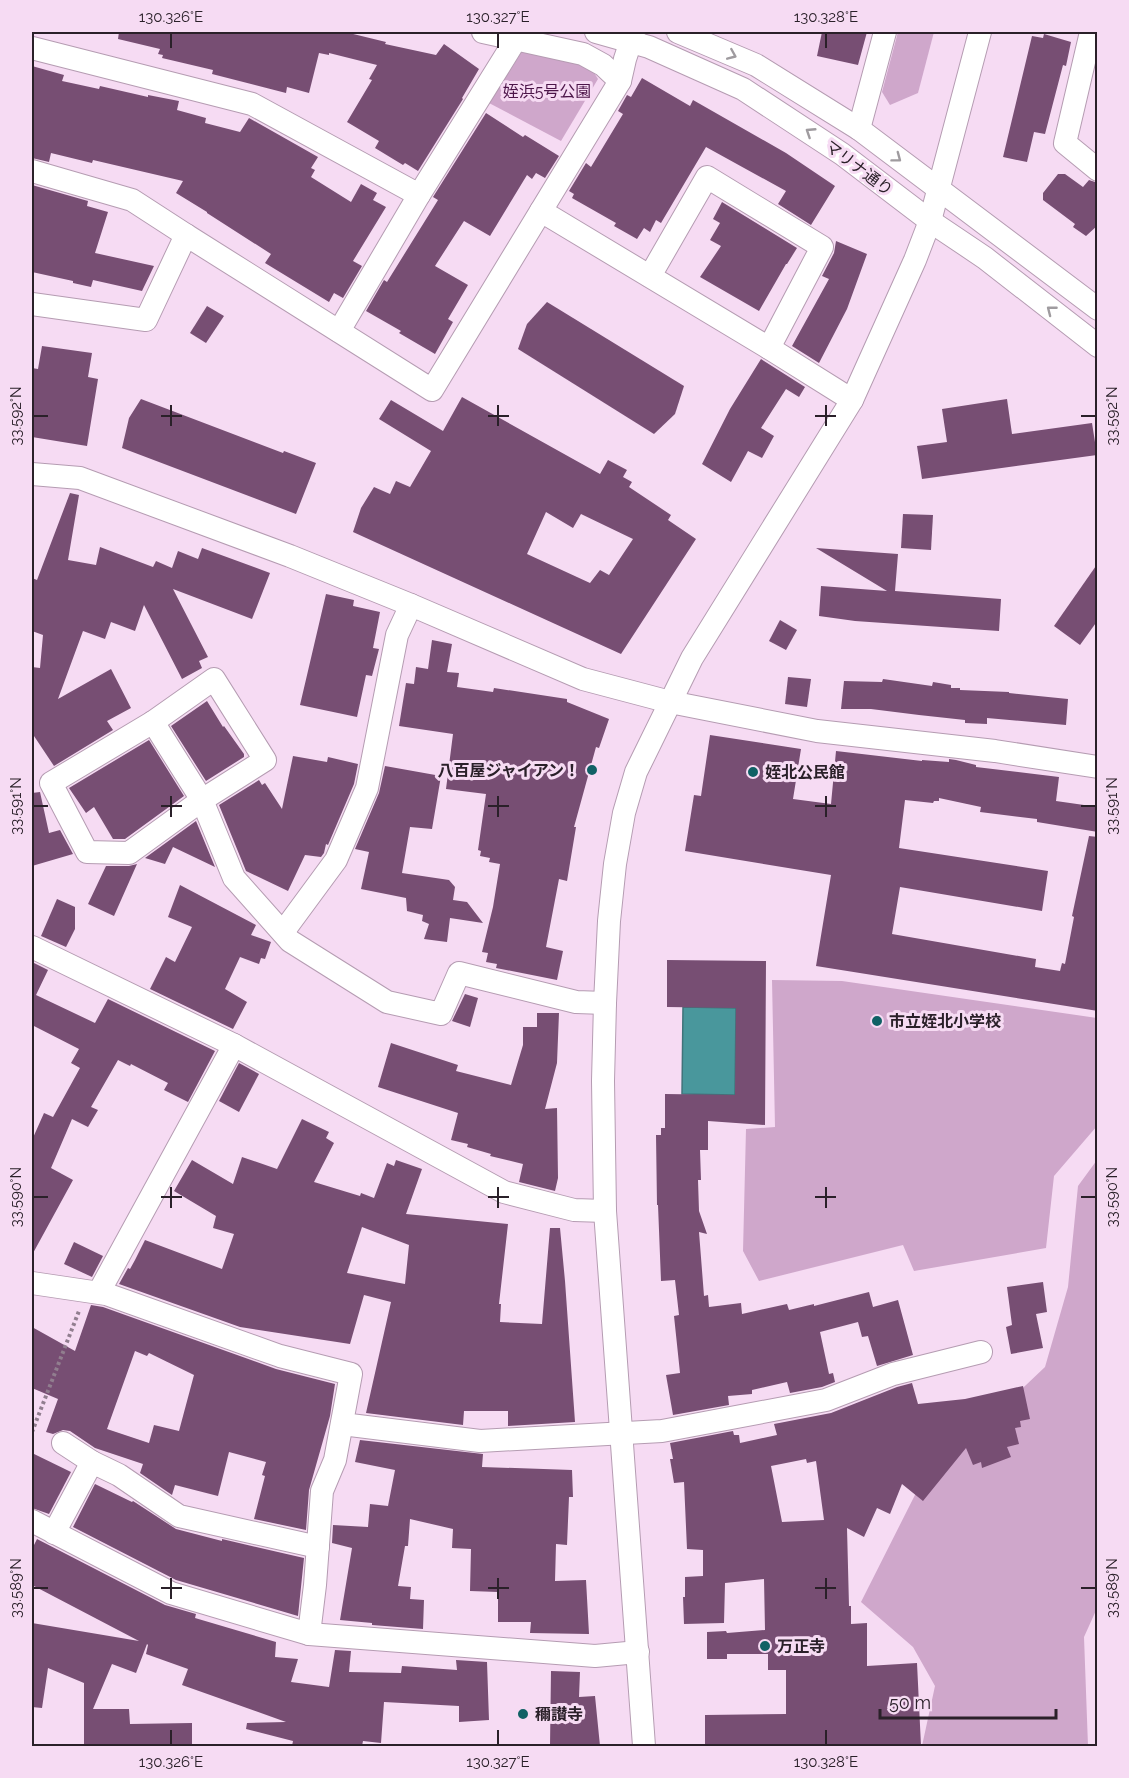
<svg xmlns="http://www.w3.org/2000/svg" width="1129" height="1778" viewBox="0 0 1129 1778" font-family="Raleway,'Noto Sans JP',sans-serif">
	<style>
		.green { fill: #cfa7cb }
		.water { fill: #49979c; stroke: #40737a; stroke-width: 1.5 }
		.building { fill: #774e73; fill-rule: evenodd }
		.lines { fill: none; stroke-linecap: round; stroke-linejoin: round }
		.minor-casing { stroke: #b59cb2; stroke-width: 24 }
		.path { stroke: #917e8f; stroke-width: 4; stroke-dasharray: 3 3; stroke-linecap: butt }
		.minor { stroke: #fff; stroke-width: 22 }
		.oneway { stroke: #9f9b9f }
		.ticks { fill: none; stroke: #2a2029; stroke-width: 2 }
		.poi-dot { fill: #106165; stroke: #f6dbf3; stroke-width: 2 }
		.labels { text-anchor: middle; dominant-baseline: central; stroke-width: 6; stroke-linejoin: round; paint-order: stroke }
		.park-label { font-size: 16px; fill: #4c1549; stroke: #f6dbf3 }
		.street-label { font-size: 16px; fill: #2a2029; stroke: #f6dbf3 }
		.poi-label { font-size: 16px; font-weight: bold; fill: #2a2029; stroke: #f6dbf3; text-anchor: start }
		.neatline { fill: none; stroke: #2a2029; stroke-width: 2 }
		.ticks-label { font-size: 15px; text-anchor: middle; fill: #2a2029 }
	</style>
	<rect width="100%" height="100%" fill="#f6dbf3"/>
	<g class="green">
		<polygon points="898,32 934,32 918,93 890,105 882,92"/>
		<polygon points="524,48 588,63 598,79 561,141 489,103"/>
		<polygon points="772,980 842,981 1097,1018 1097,1126 1054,1176 1046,1248 914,1271 903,1245 759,1281 743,1251 746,1129 775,1127"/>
		<polygon points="1097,1160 1098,1606 1084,1637 1088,1746 922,1746 935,1686 913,1647 861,1602 919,1487 1045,1367 1068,1287 1078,1186"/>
	</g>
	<polygon class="water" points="683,1007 736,1008 735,1095 682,1094"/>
	<g class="building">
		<polygon points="119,32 345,32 386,42 385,44 436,55 444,44 479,69 462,98 463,99 418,171 405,163 403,165 375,148 379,141 347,122 372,80 369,79 377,65 329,53 329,55 319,53 309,93 287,87 286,93 212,74 213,70 162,58 163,55 158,54 160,49 118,39"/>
		<polygon points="822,32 867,32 858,65 817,56"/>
		<polygon points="1044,34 1071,42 1066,66 1063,65 1045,134 1034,132 1027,162 1003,157 1032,36 1043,38"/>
		<polygon points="32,66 64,75 62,81 99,89 100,86 148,97 148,95 179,101 177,110 206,118 205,123 240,132 249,118 318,157 311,168 315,170 311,177 351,202 361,184 377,193 373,200 386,207 353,261 362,266 343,298 334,293 329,302 265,263 271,254 207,213 207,212 176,193 183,181 93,160 92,163 51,153 49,162 32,158"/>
		<polygon points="642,78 690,106 693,100 786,153 835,186 811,225 778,204 786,191 706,147 661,223 656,220 650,232 644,228 637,239 614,226 616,223 572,198 574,194 569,191 586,163 591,167 623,114 618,111 627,95 631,97"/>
		<polygon points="486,113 523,137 525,135 559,156 545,178 536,173 532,179 527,175 490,236 464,221 435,266 468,285 448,319 453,322 435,354 399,333 401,331 366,311 384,280 387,282 438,200 433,197"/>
		<polygon points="1058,174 1065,174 1083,187 1089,180 1098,183 1098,225 1086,236 1073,227 1075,224 1043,200 1043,193"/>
		<polygon points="32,185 88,201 87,206 108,212 95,253 154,266 142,291 93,280 91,287 73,283 73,281 32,272"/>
		<polygon points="722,202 797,248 787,264 786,264 759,311 700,277 721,246 710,240 720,223 713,219"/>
		<polygon points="836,241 867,254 847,309 819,363 792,346 829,279 822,276 834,253"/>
		<polygon points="547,302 684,386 675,414 654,434 518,349 527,324"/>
		<polygon points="207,306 224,316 206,343 190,333"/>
		<polygon points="42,346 92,353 88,377 98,379 87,446 32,437 32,368 38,369"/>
		<polygon points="761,359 805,387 799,397 786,389 761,428 774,436 762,458 748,451 731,482 702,464 730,409"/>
		<path d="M462 397 600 474 608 460 627 470 623 477 632 482 629 487 671 515 668 520 696 539 621 654 353 532 361 508 374 487 390 494 396 481 410 487 431 451 379 419 391 400 443 431ZM546 512 573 528 581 514 633 539 609 575 600 570 590 583 527 554Z"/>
		<polygon points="141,399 283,453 284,451 316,463 296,514 122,448 129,418"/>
		<polygon points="1007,399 1012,434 1092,423 1097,455 922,479 917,446 947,442 942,409"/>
		<polygon points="70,493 79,495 68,560 96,565 100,547 153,567 156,561 172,568 178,551 198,559 202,548 270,573 252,619 173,589 208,657 199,661 202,668 182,679 144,605 135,631 111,622 105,639 83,631 58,699 111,669 131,708 107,721 113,730 54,766 32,733 32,667 40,668 43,635 32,631 32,578 37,580"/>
		<polygon points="903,514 933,515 931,550 901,548"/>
		<polygon points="816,548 898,554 895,591 1001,599 999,631 855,621 819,616 821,586 887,591"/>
		<polygon points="1098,563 1098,620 1080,645 1054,626"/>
		<polygon points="326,594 354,600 353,606 380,612 373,648 379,649 372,676 366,675 357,717 300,705"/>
		<polygon points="780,620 797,630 786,650 769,641"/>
		<polygon points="432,640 452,644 447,672 459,673 457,687 493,692 494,688 567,699 567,702 609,719 599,748 596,747 574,827 576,827 567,881 559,879 546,947 563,951 557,980 496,968 497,964 486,962 488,953 482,952 493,907 500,864 489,862 490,858 480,856 481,851 478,850 486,794 446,789 453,734 399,726 406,683 414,684 416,667 428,669"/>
		<polygon points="788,677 811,679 807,707 785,704"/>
		<polygon points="883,679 932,686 933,682 951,685 951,688 960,688 960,690 1009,692 1009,693 1068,699 1066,725 987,718 987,724 965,723 965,720 919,715 871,709 841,709 844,681 882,682"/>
		<polygon points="207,701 223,727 224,726 244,754 244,757 206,781 171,726"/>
		<polygon points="710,735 801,749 793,799 831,804 836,751 922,761 922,760 949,762 949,759 956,760 976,765 976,767 1059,777 1056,801 1098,807 1098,832 1037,822 1037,819 980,812 981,807 939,798 939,801 934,801 933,803 905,800 899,848 1048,871 1042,911 900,887 892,934 1036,959 1035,967 1060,971 1062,963 1065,964 1074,917 1072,916 1089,836 1098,837 1098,1011 816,966 831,875 685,851 694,795 701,796"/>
		<polygon points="149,740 184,796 125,839 113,839 94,807 86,813 69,788"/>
		<polygon points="293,756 327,762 328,757 358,764 354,784 328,845 326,844 324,853 321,857 305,855 288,891 246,871 219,805 259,780 262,785 265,783 282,809"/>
		<polygon points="385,766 441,776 432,829 410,827 402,873 449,880 455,887 453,900 467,902 483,923 450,918 447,942 424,939 429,924 422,921 423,915 407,911 406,898 361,889 369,852 355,849 379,793"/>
		<polygon points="40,792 49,833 60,830 73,854 32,866 32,793"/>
		<polygon points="196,821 215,867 173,847 165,864 145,858"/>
		<polygon points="137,864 114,916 88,904 106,866 129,866"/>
		<polygon points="180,885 256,925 251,935 271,942 265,959 261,958 259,964 240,957 225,989 247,1002 233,1029 150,989 166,957 175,962 192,927 168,917"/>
		<polygon points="57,899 75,907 75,929 66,947 41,936"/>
		<polygon points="667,960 766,961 765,1125 708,1121 708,1150 700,1150 701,1180 698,1180 699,1211 707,1234 699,1232 704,1296 708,1295 709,1307 741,1303 742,1314 787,1304 789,1310 814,1304 814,1306 869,1292 873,1307 898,1300 913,1355 877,1366 868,1336 862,1337 858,1322 820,1332 829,1374 833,1373 835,1382 822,1387 790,1393 787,1382 752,1390 752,1394 728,1396 729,1405 673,1415 666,1375 680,1373 674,1316 679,1315 675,1280 661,1281 658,1205 657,1205 656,1135 661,1135 661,1128 665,1128 665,1094 735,1095 736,1008 667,1007"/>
		<polygon points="32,962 48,970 36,995 95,1023 108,999 215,1051 188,1102 164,1090 168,1083 131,1064 130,1066 118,1060 91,1107 98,1110 88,1127 72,1119 51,1168 73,1180 32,1255 32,1140 44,1113 53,1117 80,1068 71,1063 79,1049 32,1025"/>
		<polygon points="465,994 478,998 470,1027 452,1021"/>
		<polygon points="537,1013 559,1013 557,1063 545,1109 557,1108 558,1178 555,1191 519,1182 523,1164 490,1156 491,1154 467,1147 468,1144 451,1140 458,1113 378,1087 391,1043 458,1065 456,1071 511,1085 523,1045 523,1027 537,1027"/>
		<polygon points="239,1063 259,1074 239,1112 219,1101"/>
		<path d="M302 1119 329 1132 326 1138 334 1143 314 1182 360 1196 361 1193 374 1198 387 1163 394 1166 396 1160 422 1169 406 1214 508 1224 499 1304H501L500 1322 542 1324 550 1228H560L565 1281 575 1422 508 1426V1411H464L463 1425 366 1413 391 1302 364 1295 350 1344 240 1327 119 1284 128 1268 130 1269 135 1260 145 1240 222 1269 234 1234 213 1228 216 1216 174 1191 192 1160 233 1184 242 1157 277 1169ZM362 1227 409 1245 405 1284 347 1273Z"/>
		<polygon points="74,1242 103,1256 92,1277 64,1264"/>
		<polygon points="1043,1282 1047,1312 1036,1314 1043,1348 1011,1354 1006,1327 1012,1325 1007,1287"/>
		<path d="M91 1305 103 1307 276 1369 335 1384 330 1416 309 1490 306 1530 254 1519 265 1476 262 1475 266 1462 229 1452 218 1496 175 1485 172 1495 140 1473 143 1464 95 1448 70 1431 63 1430 53 1434 46 1432 58 1399 32 1388V1327L75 1351ZM135 1351 147 1356 149 1353 194 1375 179 1431 154 1425 149 1443 107 1429Z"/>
		<path d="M912 1383 918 1404 965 1399 1023 1386 1030 1419 1020 1421 1021 1427 1015 1428 1019 1444 1007 1447 1011 1457 982 1468 981 1462 973 1465 966 1448 923 1501 902 1484 890 1514 877 1508 864 1537 847 1528 849 1606H851V1624L867 1623V1666L917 1663 921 1746H705V1715L786 1714V1670H768V1654H727V1659H707V1632L726 1631 727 1633 765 1630 764 1579 725 1583 724 1623 684 1624 683 1597H685V1577L703 1576V1550L687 1549 684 1482 674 1483 670 1459H673L670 1443 733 1431 734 1435H739L740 1443 777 1435 774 1424 831 1413 897 1387ZM806 1459 807 1463 816 1461 824 1520 782 1522 771 1466Z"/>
		<polygon points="360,1440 483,1454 482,1467 572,1470 573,1497 569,1497 567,1545 556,1544 555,1581 586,1580 589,1634 530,1633 531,1622 498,1622 498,1592 470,1591 471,1549 452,1548 453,1529 410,1519 408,1546 405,1546 398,1586 411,1587 410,1599 424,1600 423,1629 372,1625 372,1623 340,1620 352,1548 332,1543 333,1525 368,1527 370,1504 388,1506 395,1470 355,1462"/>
		<polygon points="32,1453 71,1472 49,1514 32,1508"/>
		<polygon points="95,1484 132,1502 133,1501 176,1529 222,1541 222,1539 304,1558 298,1616 176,1580 73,1527"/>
		<polygon points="37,1539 165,1605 196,1614 195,1618 276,1642 275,1657 298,1659 291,1682 329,1687 335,1650 351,1651 349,1672 401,1673 402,1666 457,1670 456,1660 487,1662 489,1720 459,1722 459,1706 384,1702 381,1743 363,1741 362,1746 292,1746 293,1741 246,1729 247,1723 286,1722 182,1685 188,1669 146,1654 148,1645 147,1644 136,1673 112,1664 93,1709 129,1709 130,1724 192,1723 192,1746 84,1746 84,1683 48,1668 42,1708 32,1707 32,1623 139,1641 32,1585 32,1549"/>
		<polygon points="551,1671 580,1672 579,1697 595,1696 600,1746 550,1746"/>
	</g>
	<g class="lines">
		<defs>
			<g id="minor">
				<polyline points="483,32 583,54 603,65 620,81"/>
				<polyline points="596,32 649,47 743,89 842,154 930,221 985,258 1098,346"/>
				<polyline points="678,32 756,65 859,129 1098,309"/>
				<polyline points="1091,32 1065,143 1098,170"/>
				<polyline points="32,48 252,104 419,195 516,39"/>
				<polyline points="859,129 885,32"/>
				<polyline points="32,171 132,200 186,235"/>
				<polyline points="541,211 769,348 852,400"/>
				<polyline points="650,276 707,177 822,247 769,348"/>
				<polyline points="32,304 146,320 186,235 432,390 620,81 625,59 634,32"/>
				<polyline points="339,331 419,195"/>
				<polyline points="32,474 80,478 290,556 411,605 583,679 670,702 817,731 995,751 1098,767"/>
				<polygon points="214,679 265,760 202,800 129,853 87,852 51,783 153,722"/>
				<polyline points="153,722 202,800 234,878 290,941 387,1002 441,1014 459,973 576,1002 605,1003"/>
				<polyline points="283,932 336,860 367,788 397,635 411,605"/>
				<polyline points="32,947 234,1045"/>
				<polyline points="32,1283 106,1294 280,1356 351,1374 335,1460 322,1491 315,1585 309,1634"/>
				<polyline points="99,1292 234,1045 504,1192 574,1210 605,1211"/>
				<polyline points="342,1424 480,1441 662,1431 826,1400 893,1374 981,1352"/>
				<polyline points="63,1443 92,1462"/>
				<polyline points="32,1521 171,1593 309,1634 595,1656 638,1652"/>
				<polyline points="54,1533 92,1462 119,1475 179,1516 318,1547"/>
				<polyline points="644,1746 605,1211 603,1081 605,1003 609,921 615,864 624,813 636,772 692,658 852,400 915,260 930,221 980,32"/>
			</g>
		</defs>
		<use href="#minor" class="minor-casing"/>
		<polyline class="path" points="32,1432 79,1311"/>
		<use href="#minor" class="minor"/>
	</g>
	<defs><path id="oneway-chevron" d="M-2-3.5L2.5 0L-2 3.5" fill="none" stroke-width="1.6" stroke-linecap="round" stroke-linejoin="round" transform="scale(1.5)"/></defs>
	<g class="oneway">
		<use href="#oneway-chevron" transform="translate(732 55) rotate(23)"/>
		<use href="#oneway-chevron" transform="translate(810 132) rotate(-147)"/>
		<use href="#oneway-chevron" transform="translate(897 158) rotate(37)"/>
		<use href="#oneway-chevron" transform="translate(1051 310) rotate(-142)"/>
	</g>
	<path class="ticks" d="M171 33V48M498 33V48M826 33V48M171 405V426M498 405V426M826 405V426M33 416H48M161 416H182M488 416H509M815 416H836M1081 416H1096M171 796V817M498 796V817M826 796V817M33 806H48M161 806H182M488 806H509M815 806H836M1081 806H1096M171 1187V1208M498 1187V1208M826 1187V1208M33 1197H48M161 1197H182M488 1197H509M815 1197H836M1081 1197H1096M171 1578V1599M498 1578V1599M826 1578V1599M33 1588H48M161 1588H182M488 1588H509M815 1588H836M1081 1588H1096M171 1730V1745M498 1730V1745M826 1730V1745"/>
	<g class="poi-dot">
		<circle cx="592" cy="770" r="6"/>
		<circle cx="753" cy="772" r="6"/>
		<circle cx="877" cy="1021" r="6"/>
		<circle cx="765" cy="1646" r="6"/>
		<circle cx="523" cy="1714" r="6"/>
	</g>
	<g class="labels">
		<g class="park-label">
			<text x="547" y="91">姪浜5号公園</text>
		</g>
		<g class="street-label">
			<text transform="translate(859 168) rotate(37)">マリナ通り</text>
		</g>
		<g class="poi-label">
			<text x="580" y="770" text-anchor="end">八百屋ジャイアン！</text>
			<text x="765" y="772">姪北公民館</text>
			<text x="889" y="1021">市立姪北小学校</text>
			<text x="777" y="1646">万正寺</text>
			<text x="535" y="1714">穪讃寺</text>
		</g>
	</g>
	<rect width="1129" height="1778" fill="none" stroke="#f6dbf3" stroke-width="66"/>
	<path d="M880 1709v9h176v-9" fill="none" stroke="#2a2029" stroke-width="3"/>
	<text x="889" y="1709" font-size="18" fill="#2a2029" stroke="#f6dbf3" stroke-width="4.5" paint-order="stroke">50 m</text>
	<rect x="33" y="33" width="1063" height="1712" class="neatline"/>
	<g class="ticks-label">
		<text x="171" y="22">130.326°E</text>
		<text x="498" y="22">130.327°E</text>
		<text x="826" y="22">130.328°E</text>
		<text transform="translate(16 416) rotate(-90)" y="5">33.592°N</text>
		<text transform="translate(1112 416) rotate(-90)" y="5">33.592°N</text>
		<text transform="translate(16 806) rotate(-90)" y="5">33.591°N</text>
		<text transform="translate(1112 806) rotate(-90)" y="5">33.591°N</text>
		<text transform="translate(16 1197) rotate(-90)" y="5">33.590°N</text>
		<text transform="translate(1112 1197) rotate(-90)" y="5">33.590°N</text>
		<text transform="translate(16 1588) rotate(-90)" y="5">33.589°N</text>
		<text transform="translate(1112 1588) rotate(-90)" y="5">33.589°N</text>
		<text x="171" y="1767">130.326°E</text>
		<text x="498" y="1767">130.327°E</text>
		<text x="826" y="1767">130.328°E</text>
	</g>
</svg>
